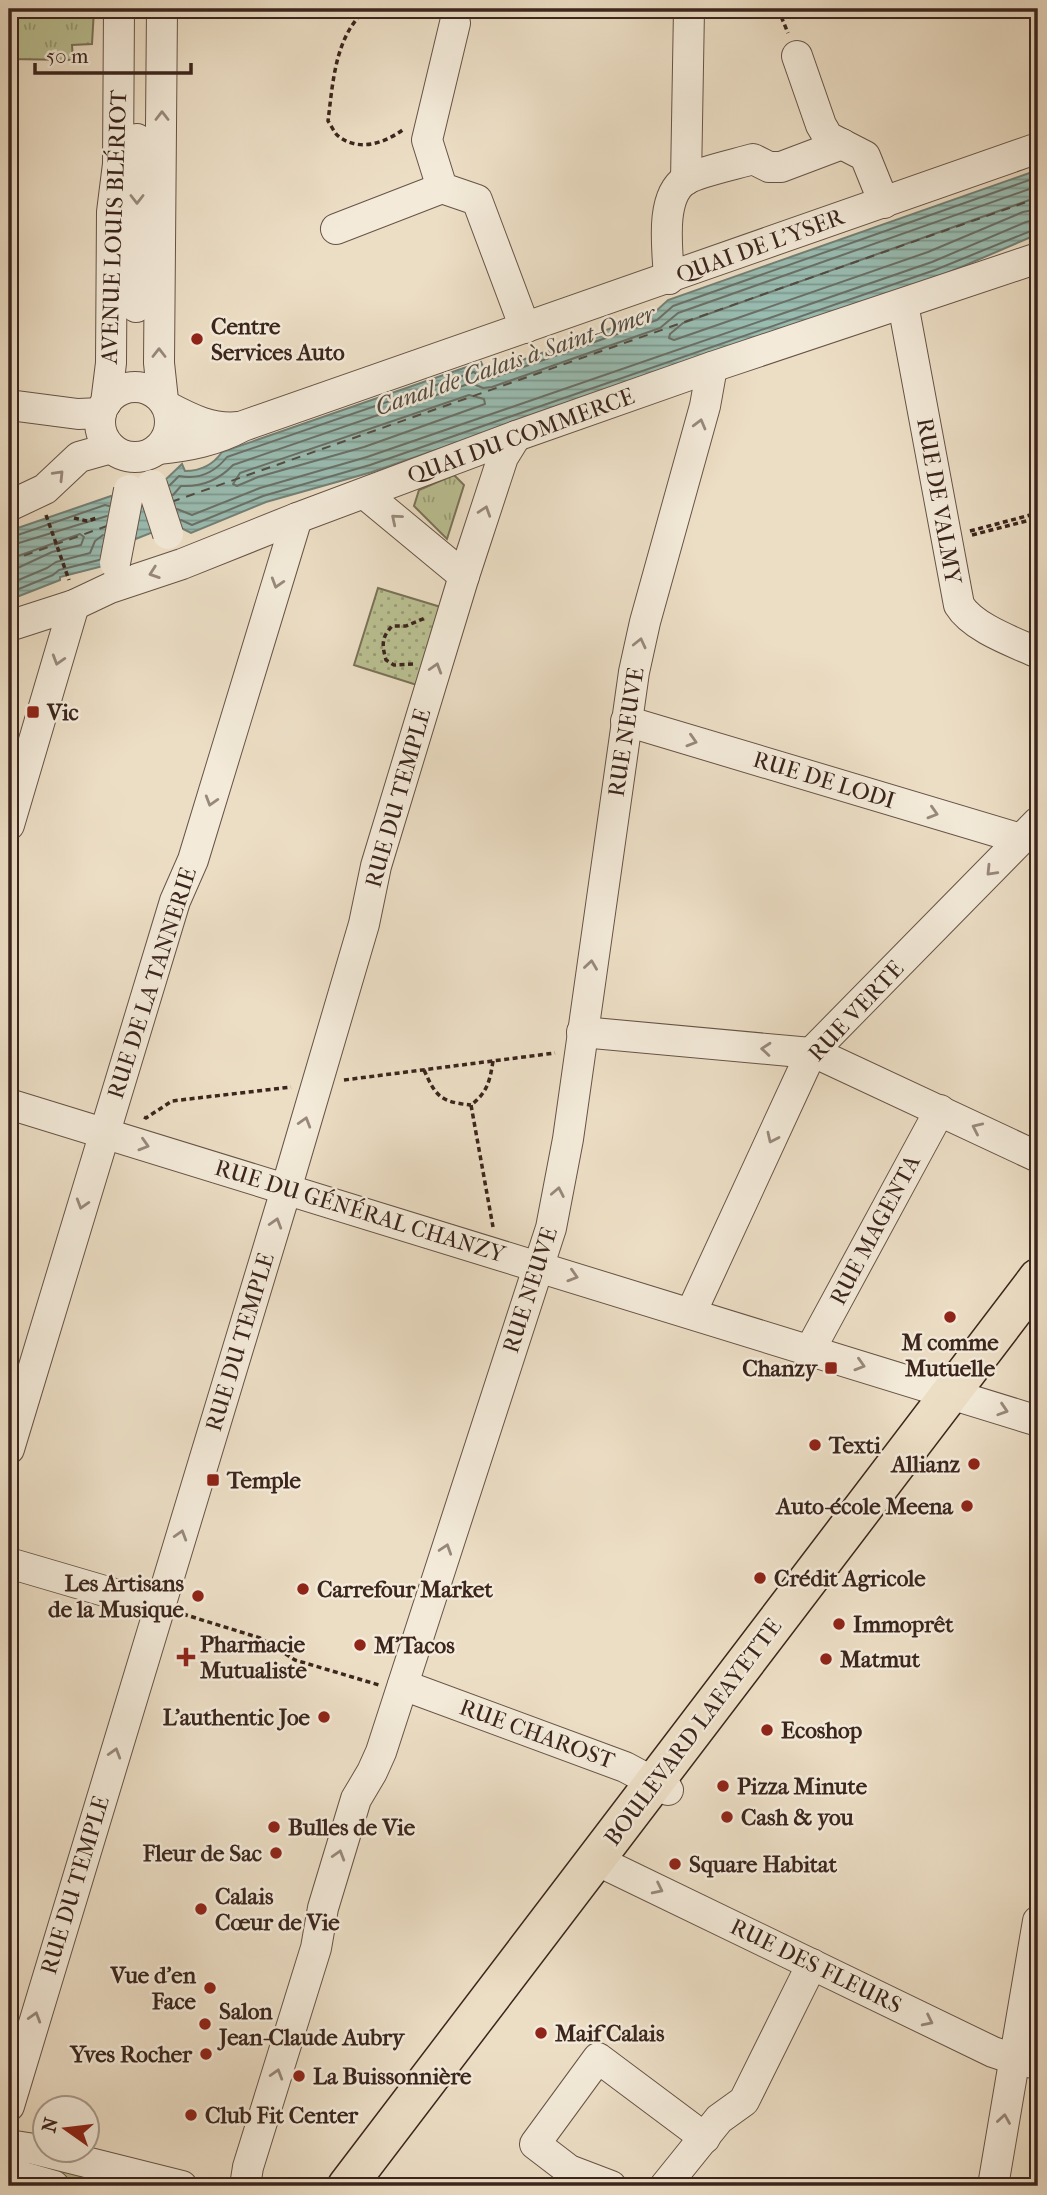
<svg xmlns="http://www.w3.org/2000/svg" width="1047" height="2195" viewBox="0 0 1047 2195" font-family="'IM FELL French Canon',serif">
	<style>
		.grass { fill: url(#grass-tufts); stroke: #7a7258; stroke-width: 2 }
		.park { fill: url(#park-dots); stroke: #7a7258; stroke-width: 2 }
		.water { fill: url(#water-rules); stroke: #738076; stroke-width: 2 }
		.lines { fill: none; stroke-linecap: round; stroke-linejoin: round }
		.shore { stroke: #6a7067; stroke-width: 2 }
		.ferry { stroke: #524b42; stroke-width: 2; stroke-dasharray: 9 7; stroke-linecap: butt }
		.minor-casing { stroke: #675347; stroke-width: 32 }
		.major-casing { stroke: #3b251d; stroke-width: 41 }
		.path { stroke: #3b251d; stroke-width: 3.5; stroke-dasharray: 5 3.5; stroke-linecap: butt }
		.minor { stroke: #f3ead9; stroke-width: 30 }
		.major { stroke: #ecdec5; stroke-width: 38 }
		.minor-bridge-casing { stroke: #675347; stroke-width: 32; stroke-linecap: butt }
		.minor-bridge { stroke: #f3ead9; stroke-width: 30 }
		.oneway { stroke: #97887b }
		.poi-dot { fill: #8f2418; stroke: #f3ead9; stroke-width: 2.5 }
		.labels { text-anchor: middle; dominant-baseline: central; stroke-width: 5; stroke-linejoin: round; paint-order: stroke }
		.street-label { font-size: 23px; fill: #3b251d; stroke: #f3ead9 }
		.poi-label { font-size: 23px; font-weight: bold; fill: #3b251d; stroke: #f3ead9; text-anchor: start }
		.water-label { font-size: 24px; font-style: italic; fill: #524b42; stroke: #f3ead9 }
	</style>
	<defs>
		<pattern id="grass-tufts" width="24" height="20" patternUnits="userSpaceOnUse" patternTransform="scale(1.75)"><rect width="24" height="20" fill="#bac092"/><path d="M3 7l-1-3M5 7V3M7 7l1-3M15 17l-1-3M17 17v-4M19 17l1-3" fill="none" stroke="#989c77"/></pattern>
		<pattern id="park-dots" width="8" height="8" patternUnits="userSpaceOnUse" patternTransform="scale(1.75)"><rect width="8" height="8" fill="#bac092"/><path d="M2 2h.1M6 6h.1" fill="none" stroke="#989c77" stroke-width="1.8" stroke-linecap="round"/></pattern>
		<pattern id="water-rules" width="6" height="5" patternUnits="userSpaceOnUse" patternTransform="scale(1.75)"><rect width="6" height="5" fill="#99bcb1"/><path d="M0 2.5h6" fill="none" stroke="#7e998f"/></pattern>
	</defs>
	<rect width="100%" height="100%" fill="#ecdec5"/>
	<filter id="stains"><feTurbulence type="fractalNoise" baseFrequency=".00286" numOctaves="4"/><feColorMatrix values="0 0 0 0 .2 0 0 0 0 .09 0 0 0 0 .02 0 0 0 .5 -.17"/></filter>
	<radialGradient id="worn" r=".72"><stop offset=".6" stop-color="#630" stop-opacity="0"/><stop offset="1" stop-color="#630" stop-opacity=".3"/></radialGradient>
	<g class="grass">
		<polygon points="9,9 94,9 92,44 72,45 73,60 9,59"/>
		<polygon points="454,475 464,485 447,539 414,506 419,490"/>
		<polygon points="10,2157 112,2179 110,2186 91,2186 12,2164"/>
	</g>
	<polygon class="park" points="378,588 444,608 420,686 354,665"/>
	<path class="water" d="M1038 170V234L938 277 372 472 266 502 191 533 173 524 108 550 107 565 60 577V580L9 600V531L111 496 115 502 161 484 182 464 185 471C200 471 213 465 222 452L481 362 486 373 654 313 668 300Z"/>
	<g class="lines">
		<g class="shore">
			<polyline points="1038,197 683,323 670,334 669,338 674,340 928,252 1023,212 1038,209"/>
			<polygon points="469,395 484,399 485,404 364,447 258,477 237,486 233,484 240,473"/>
			<path d="M170 485 179 476C199 480 215 472 227 457L474 372 482 379H489L657 320 673 306 1038 177"/>
			<path d="M173 495 181 486C202 487 219 480 233 465L471 383 483 388 492 387 660 328 678 313 1038 186"/>
			<polyline points="177,509 192,515 260,488 367,457 932,262 1026,222 1038,219"/>
			<polyline points="181,520 192,525 263,496 370,465 935,270 1038,228"/>
			<polyline points="9,538 105,505 109,506"/>
			<polyline points="9,546 107,516"/>
			<polyline points="9,557 18,556 80,534 84,537 81,545 52,552 9,572"/>
			<polyline points="9,584 47,568 56,562 90,553 95,541 103,535"/>
			<polyline points="9,593 53,575 59,570 99,560"/>
		</g>
		<g class="ferry">
			<polyline points="171,502 1038,198"/>
			<polyline points="9,561 107,526"/>
		</g>
		<defs>
			<g id="minor">
				<polyline points="162,9 159,363 163,400"/>
				<polyline points="455,23 427,140 442,188 477,200 525,328"/>
				<polyline points="797,56 821,125 828,137 865,156 884,203"/>
				<polyline points="686,180 689,9"/>
				<polyline points="336,229 442,188"/>
				<path d="M669 279C668 252 659 198 685 180 698 172 736 164 753 159L769 167H781L842 144"/>
				<path d="M903 304 959 605C973 628 1014 642 1038 653"/>
				<polyline points="136,307 137,139"/>
				<circle cx="135" cy="422" r="35"/>
				<polyline points="106,403 111,363 112,212 118,164 119,9"/>
				<polyline points="9,405 78,414 101,413"/>
				<path d="M168 407C191 419 212 430 239 427"/>
				<path d="M158 449C189 446 215 441 243 426L1038 148"/>
				<polyline points="365,494 464,576"/>
				<polyline points="9,506 45,489 79,457 111,448"/>
				<polyline points="9,626 74,605 110,588 182,564 297,518 516,436 712,367 1038,258"/>
				<polyline points="626,721 1021,839"/>
				<polyline points="9,825 74,605"/>
				<polyline points="582,1032 811,1053 824,1057 1038,1157"/>
				<polyline points="9,1104 1038,1421"/>
				<polyline points="691,1313 811,1053 1038,822"/>
				<polyline points="810,1350 940,1110"/>
				<polyline points="9,1449 175,901 193,860 297,518"/>
				<polyline points="9,1563 159,1607"/>
				<polyline points="403,1685 625,1767 668,1790"/>
				<polyline points="596,1860 993,2052 1014,2059 1038,2064"/>
				<polyline points="9,2106 282,1203 364,924 376,866 464,576 503,457 516,436"/>
				<polyline points="9,2145 34,2149 182,2186"/>
				<polyline points="9,2173 54,2186"/>
				<polyline points="245,2186 248,2167 316,1948 323,1908 356,1799 372,1772 381,1752 551,1228 568,1139 634,672 645,622 705,406 712,367"/>
				<polyline points="611,2186 569,2170 535,2144 598,2058 705,2138"/>
				<polyline points="665,2186 719,2119 744,2101 812,1964"/>
				<polyline points="993,2186 1038,1921"/>
			</g>
			<polyline id="major" points="347,2186 1038,1278"/>
		</defs>
		<use href="#minor" class="minor-casing"/>
		<use href="#major" class="major-casing"/>
		<g class="path">
			<path d="M367 9C335 35 333 82 328 121 331 125 334 132 337 135 358 153 385 143 404 129"/>
			<polyline points="778,9 788,33"/>
			<polyline points="46,515 69,580"/>
			<polyline points="74,518 87,521 97,518"/>
			<polyline points="970,531 1038,513"/>
			<polyline points="972,535 1038,518"/>
			<path d="M413 664 394 665 386 660C382 645 381 638 392 626H406L425 618"/>
			<path d="M493 1061C490 1081 487 1093 471 1105L493 1227"/>
			<path d="M424 1070C436 1097 441 1102 471 1105"/>
			<polyline points="344,1080 555,1053"/>
			<polyline points="144,1117 146,1118 172,1101 291,1087"/>
			<polyline points="183,1614 260,1638 295,1660 379,1685"/>
		</g>
		<use href="#minor" class="minor"/>
		<use href="#major" class="major"/>
		<defs>
			<g id="minor-bridge">
				<polyline points="152,485 168,534"/>
				<polyline points="115,563 129,490"/>
			</g>
		</defs>
		<use href="#minor-bridge" class="minor-bridge-casing"/>
		<use href="#minor-bridge" class="minor-bridge"/>
	</g>
	<defs><path id="oneway-chevron" d="M-2-3.5L2.5 0L-2 3.5" fill="none" stroke-width="1.6" stroke-linecap="round" stroke-linejoin="round" transform="scale(1.75)"/></defs>
	<g class="oneway">
		<use href="#oneway-chevron" transform="translate(162 116) rotate(-90)"/>
		<use href="#oneway-chevron" transform="translate(137 199) rotate(90)"/>
		<use href="#oneway-chevron" transform="translate(159 353) rotate(-90)"/>
		<use href="#oneway-chevron" transform="translate(700 424) rotate(-75)"/>
		<use href="#oneway-chevron" transform="translate(59 475) rotate(-46)"/>
		<use href="#oneway-chevron" transform="translate(485 511) rotate(-72)"/>
		<use href="#oneway-chevron" transform="translate(396 519) rotate(-140)"/>
		<use href="#oneway-chevron" transform="translate(154 573) rotate(161)"/>
		<use href="#oneway-chevron" transform="translate(277 583) rotate(107)"/>
		<use href="#oneway-chevron" transform="translate(640 643) rotate(-77)"/>
		<use href="#oneway-chevron" transform="translate(58 660) rotate(107)"/>
		<use href="#oneway-chevron" transform="translate(436 668) rotate(-73)"/>
		<use href="#oneway-chevron" transform="translate(692 741) rotate(17)"/>
		<use href="#oneway-chevron" transform="translate(211 801) rotate(107)"/>
		<use href="#oneway-chevron" transform="translate(933 813) rotate(17)"/>
		<use href="#oneway-chevron" transform="translate(991 871) rotate(134)"/>
		<use href="#oneway-chevron" transform="translate(591 965) rotate(-82)"/>
		<use href="#oneway-chevron" transform="translate(766 1049) rotate(-175)"/>
		<use href="#oneway-chevron" transform="translate(305 1122) rotate(-73)"/>
		<use href="#oneway-chevron" transform="translate(977 1128) rotate(-155)"/>
		<use href="#oneway-chevron" transform="translate(772 1138) rotate(115)"/>
		<use href="#oneway-chevron" transform="translate(144 1145) rotate(17)"/>
		<use href="#oneway-chevron" transform="translate(558 1192) rotate(-79)"/>
		<use href="#oneway-chevron" transform="translate(82 1204) rotate(107)"/>
		<use href="#oneway-chevron" transform="translate(276 1223) rotate(-73)"/>
		<use href="#oneway-chevron" transform="translate(573 1276) rotate(17)"/>
		<use href="#oneway-chevron" transform="translate(860 1365) rotate(17)"/>
		<use href="#oneway-chevron" transform="translate(1003 1410) rotate(18)"/>
		<use href="#oneway-chevron" transform="translate(181 1535) rotate(-73)"/>
		<use href="#oneway-chevron" transform="translate(446 1549) rotate(-72)"/>
		<use href="#oneway-chevron" transform="translate(115 1753) rotate(-73)"/>
		<use href="#oneway-chevron" transform="translate(339 1855) rotate(-73)"/>
		<use href="#oneway-chevron" transform="translate(658 1889) rotate(26)"/>
		<use href="#oneway-chevron" transform="translate(35 2017) rotate(-73)"/>
		<use href="#oneway-chevron" transform="translate(928 2021) rotate(26)"/>
		<use href="#oneway-chevron" transform="translate(277 2074) rotate(-73)"/>
		<use href="#oneway-chevron" transform="translate(1004 2119) rotate(-81)"/>
	</g>
	<g class="poi-dot">
		<circle cx="197" cy="339" r="7"/>
		<rect x="26" y="705" width="14" height="14" rx="3.5"/>
		<circle cx="950" cy="1317" r="7"/>
		<rect x="824" y="1361" width="14" height="14" rx="3.5"/>
		<circle cx="815" cy="1445" r="7"/>
		<circle cx="974" cy="1464" r="7"/>
		<rect x="206" y="1473" width="14" height="14" rx="3.5"/>
		<circle cx="967" cy="1506" r="7"/>
		<circle cx="760" cy="1578" r="7"/>
		<circle cx="303" cy="1589" r="7"/>
		<circle cx="198" cy="1596" r="7"/>
		<circle cx="839" cy="1624" r="7"/>
		<circle cx="360" cy="1645" r="7"/>
		<path d="M182.5 1646.5h7v7h7v7h-7v7h-7v-7h-7v-7h7z"/>
		<circle cx="826" cy="1659" r="7"/>
		<circle cx="324" cy="1717" r="7"/>
		<circle cx="767" cy="1730" r="7"/>
		<circle cx="723" cy="1786" r="7"/>
		<circle cx="727" cy="1817" r="7"/>
		<circle cx="274" cy="1827" r="7"/>
		<circle cx="276" cy="1853" r="7"/>
		<circle cx="675" cy="1864" r="7"/>
		<circle cx="201" cy="1909" r="7"/>
		<circle cx="210" cy="1988" r="7"/>
		<circle cx="205" cy="2024" r="7"/>
		<circle cx="541" cy="2033" r="7"/>
		<circle cx="206" cy="2054" r="7"/>
		<circle cx="299" cy="2076" r="7"/>
		<circle cx="191" cy="2115" r="7"/>
	</g>
	<g class="labels">
		<g class="street-label">
			<text transform="translate(114 227) rotate(-88)">AVENUE LOUIS BLÉRIOT</text>
			<text transform="translate(760 246) rotate(-20)">QUAI DE L'YSER</text>
			<text transform="translate(521 436) rotate(-20)">QUAI DU COMMERCE</text>
			<text transform="translate(939 501) rotate(80)">RUE DE VALMY</text>
			<text transform="translate(626 732) rotate(-81)">RUE NEUVE</text>
			<text transform="translate(824 780) rotate(17)">RUE DE LODI</text>
			<text transform="translate(398 798) rotate(-74)">RUE DU TEMPLE</text>
			<text transform="translate(152 983) rotate(-72)">RUE DE LA TANNERIE</text>
			<text transform="translate(856 1011) rotate(-47)">RUE VERTE</text>
			<text transform="translate(360 1211) rotate(17)">RUE DU GÉNÉRAL CHANZY</text>
			<text transform="translate(875 1230) rotate(-62)">RUE MAGENTA</text>
			<text transform="translate(530 1290) rotate(-72)">RUE NEUVE</text>
			<text transform="translate(240 1342) rotate(-73)">RUE DU TEMPLE</text>
			<text transform="translate(693 1732) rotate(-53)">BOULEVARD LAFAYETTE</text>
			<text transform="translate(537 1734) rotate(20)">RUE CHAROST</text>
			<text transform="translate(75 1885) rotate(-73)">RUE DU TEMPLE</text>
			<text transform="translate(816 1966) rotate(26)">RUE DES FLEURS</text>
		</g>
		<g class="poi-label">
			<text x="211" y="326">Centre<tspan x="211" dy="26">Services Auto</tspan></text>
			<text x="47" y="712">Vic</text>
			<text x="950" y="1342" text-anchor="middle">M comme<tspan x="950" dy="26">Mutuelle</tspan></text>
			<text x="817" y="1368" text-anchor="end">Chanzy</text>
			<text x="829" y="1445">Texti</text>
			<text x="960" y="1464" text-anchor="end">Allianz</text>
			<text x="227" y="1480">Temple</text>
			<text x="953" y="1506" text-anchor="end">Auto-école Meena</text>
			<text x="774" y="1578">Crédit Agricole</text>
			<text x="184" y="1583" text-anchor="end">Les Artisans<tspan x="184" dy="26">de la Musique</tspan></text>
			<text x="317" y="1589">Carrefour Market</text>
			<text x="853" y="1624">Immoprêt</text>
			<text x="200" y="1644">Pharmacie<tspan x="200" dy="26">Mutualiste</tspan></text>
			<text x="374" y="1645">M'Tacos</text>
			<text x="840" y="1659">Matmut</text>
			<text x="310" y="1717" text-anchor="end">L'authentic Joe</text>
			<text x="781" y="1730">Ecoshop</text>
			<text x="737" y="1786">Pizza Minute</text>
			<text x="741" y="1817">Cash &amp; you</text>
			<text x="288" y="1827">Bulles de Vie</text>
			<text x="262" y="1853" text-anchor="end">Fleur de Sac</text>
			<text x="689" y="1864">Square Habitat</text>
			<text x="215" y="1896">Calais<tspan x="215" dy="26">Cœur de Vie</tspan></text>
			<text x="196" y="1975" text-anchor="end">Vue d'en<tspan x="196" dy="26">Face</tspan></text>
			<text x="219" y="2011">Salon<tspan x="219" dy="26">Jean-Claude Aubry</tspan></text>
			<text x="555" y="2033">Maif Calais</text>
			<text x="192" y="2054" text-anchor="end">Yves Rocher</text>
			<text x="313" y="2076">La Buissonnière</text>
			<text x="205" y="2115">Club Fit Center</text>
		</g>
		<g class="water-label">
			<text transform="translate(515 360) rotate(-19)">Canal de Calais à Saint-Omer</text>
		</g>
	</g>
	<rect width="1047" height="2195" fill="none" stroke="#ecdec5" stroke-width="35"/>
	<rect x="10" y="10" width="1026" height="2174" fill="none" stroke="#3b251d" stroke-width="3.5"/>
	<rect x="18" y="18" width="1012" height="2160" fill="none" stroke="#3b251d" stroke-width="2"/>
	<g transform="translate(66 2129) rotate(284)"><circle r="33" fill="#f3ead9" stroke="#a99b8e" stroke-width="2"/>
	<path d="M0-5L12 26L0 18L-12 26Z" fill="#8f2418"/>
	<text y="-10" font-size="19" font-weight="bold" text-anchor="middle" fill="#3b251d">N</text>
	</g>
	<path d="M35 63v10h156v-10" fill="none" stroke="#3b251d" stroke-width="3.5"/>
	<text x="46" y="63" font-size="21" fill="#3b251d" stroke="#f3ead9" stroke-width="5" paint-order="stroke">50 m</text>
	<rect width="100%" height="100%" filter="url(#stains)"/>
	<rect width="100%" height="100%" fill="url(#worn)"/>
</svg>
